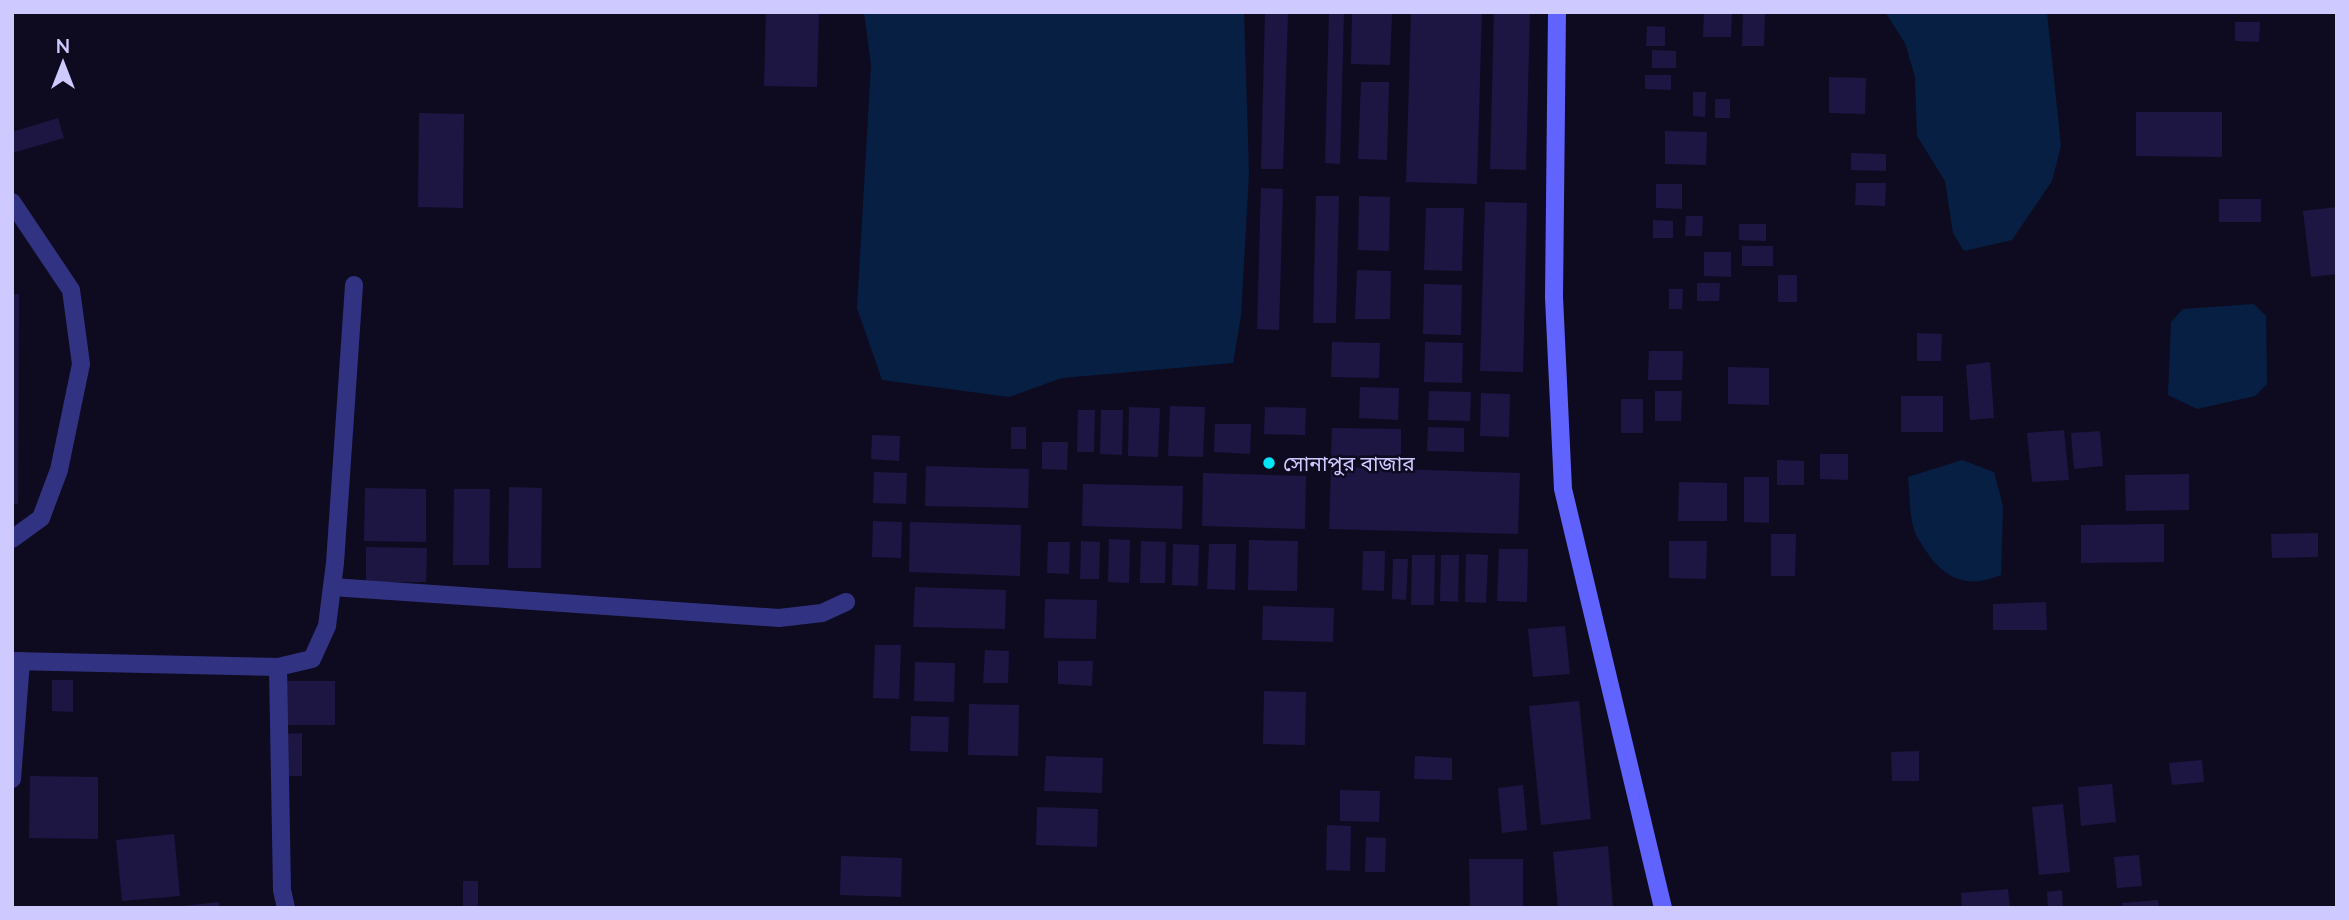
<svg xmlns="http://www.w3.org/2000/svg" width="2349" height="920" viewBox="0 0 2349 920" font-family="Mulish,'Noto Sans Bengali',sans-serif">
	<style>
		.water { fill: #071f43 }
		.building { fill: #1d1643 }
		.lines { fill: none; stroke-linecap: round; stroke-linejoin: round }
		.lane { stroke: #323283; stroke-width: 18 }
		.street { stroke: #323283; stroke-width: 18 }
		.secondary { stroke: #6163ff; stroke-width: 18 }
		.poi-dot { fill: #00e6f5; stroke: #0e0b20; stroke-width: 2.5 }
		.labels { text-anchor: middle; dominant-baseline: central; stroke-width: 5; stroke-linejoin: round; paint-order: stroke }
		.poi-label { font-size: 21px; fill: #cecaff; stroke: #0e0b20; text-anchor: start }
	</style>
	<rect width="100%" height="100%" fill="#0e0b20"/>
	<g class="water">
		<polygon points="864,12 1244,12 1249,174 1241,316 1233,363 1062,378 1009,397 882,380 857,308 871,65"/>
		<polygon points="1885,12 2047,12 2061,146 2052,181 2012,240 1964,251 1953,233 1945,181 1917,136 1915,77 1905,43"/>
		<polygon points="2254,304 2266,316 2267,384 2255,396 2197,409 2168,395 2171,322 2183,309"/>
		<path d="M1962 460 1994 472 2003 506 2001 575C1966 590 1942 578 1923 546 1921 542 1916 537 1915 532 1909 516 1910 494 1908 477Z"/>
	</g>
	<g class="building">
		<polygon points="766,12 819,12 817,87 764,86"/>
		<polygon points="1265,12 1288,12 1283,169 1261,169"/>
		<polygon points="1329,12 1344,12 1340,164 1325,163"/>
		<polygon points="1352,12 1392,12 1390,65 1351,64"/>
		<polygon points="1411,12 1482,12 1477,184 1406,182"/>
		<polygon points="1494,12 1530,12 1526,170 1490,169"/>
		<polygon points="1704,12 1732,12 1731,37 1703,37"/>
		<polygon points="1743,12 1765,12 1764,46 1742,46"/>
		<polygon points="2235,22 2260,22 2259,42 2235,41"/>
		<polygon points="1647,26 1665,27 1665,46 1646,46"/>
		<polygon points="1652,50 1676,51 1676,68 1652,68"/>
		<polygon points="1645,75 1671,75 1671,90 1645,89"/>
		<polygon points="1829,77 1866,78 1865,114 1829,113"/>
		<polygon points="1361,82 1389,82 1387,160 1358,159"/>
		<polygon points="1693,92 1706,92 1705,117 1693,116"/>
		<rect x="1715" y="99" width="15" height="19"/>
		<polygon points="2136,112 2222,112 2222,157 2136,156"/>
		<polygon points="419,113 464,114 463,208 418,207"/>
		<polygon points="58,118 64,138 12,153 12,132"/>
		<polygon points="1665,131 1707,132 1706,165 1665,164"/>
		<polygon points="1851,153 1886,154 1886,171 1851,170"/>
		<polygon points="1856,183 1886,183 1885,206 1855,205"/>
		<polygon points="1656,184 1682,184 1682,209 1656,208"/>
		<polygon points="1261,188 1283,189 1279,330 1257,329"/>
		<polygon points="1316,196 1339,196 1336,323 1313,323"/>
		<polygon points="1359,196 1390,197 1389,251 1358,250"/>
		<rect x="2219" y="199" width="42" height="23"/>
		<polygon points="1485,202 1527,203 1523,372 1480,371"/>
		<polygon points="2337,207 2337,274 2311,277 2303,211"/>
		<polygon points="1426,208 1464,208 1462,271 1424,270"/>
		<polygon points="1686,216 1703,216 1702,236 1685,236"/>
		<polygon points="1653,220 1673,221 1673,238 1653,238"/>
		<polygon points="1739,224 1766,224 1766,241 1739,240"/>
		<rect x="1742" y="246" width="31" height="20"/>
		<polygon points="1704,252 1731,252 1731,277 1704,276"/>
		<polygon points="1357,270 1391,271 1390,319 1355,319"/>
		<rect x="1778" y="275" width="19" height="27"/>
		<polygon points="1697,283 1720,283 1719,301 1697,301"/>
		<polygon points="1424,284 1462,285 1461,335 1423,334"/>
		<polygon points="1669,289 1683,289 1682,309 1669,309"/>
		<polygon points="12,294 19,294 18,504 12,504"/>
		<polygon points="1917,333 1942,334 1941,361 1917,361"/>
		<polygon points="1332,342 1380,343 1379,378 1331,377"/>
		<polygon points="1425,342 1463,343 1462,383 1424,382"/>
		<polygon points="1649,351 1683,351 1682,380 1648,380"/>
		<polygon points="1990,362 1994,418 1970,420 1966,365"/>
		<polygon points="1728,367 1769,368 1769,405 1728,404"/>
		<polygon points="1360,387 1399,388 1398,420 1359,418"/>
		<polygon points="1429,391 1471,392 1470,421 1428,420"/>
		<polygon points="1655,391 1682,391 1681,421 1655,421"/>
		<polygon points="1481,393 1510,394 1509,437 1480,436"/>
		<rect x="1901" y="396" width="42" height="36"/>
		<rect x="1621" y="399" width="22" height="34"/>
		<polygon points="1170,406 1205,407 1203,457 1168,456"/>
		<polygon points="1129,407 1160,408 1158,457 1128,456"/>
		<polygon points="1265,407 1306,408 1305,435 1264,434"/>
		<polygon points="1078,410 1095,410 1094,452 1077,452"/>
		<polygon points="1101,410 1123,410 1122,455 1100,454"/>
		<polygon points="1215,424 1251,424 1250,454 1214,452"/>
		<rect x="1011" y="427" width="15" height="22"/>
		<polygon points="1428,427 1464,428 1464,452 1427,451"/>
		<polygon points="1332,428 1401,429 1401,458 1331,457"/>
		<polygon points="2064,430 2069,480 2032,482 2027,433"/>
		<polygon points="2100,431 2103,466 2074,469 2071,433"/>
		<polygon points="872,435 900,436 899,461 871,459"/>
		<polygon points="1042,442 1068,442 1067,470 1042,469"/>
		<polygon points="1820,454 1848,454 1848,480 1820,479"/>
		<polygon points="1777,460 1804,461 1804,485 1777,485"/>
		<polygon points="926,466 1029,469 1028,508 925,506"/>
		<polygon points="1331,467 1520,473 1518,534 1329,529"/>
		<polygon points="874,472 907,473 906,504 873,503"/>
		<polygon points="1203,473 1306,476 1305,529 1202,526"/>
		<polygon points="2189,474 2189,510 2126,511 2125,475"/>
		<polygon points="1744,477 1769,477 1769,523 1744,522"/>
		<polygon points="1679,482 1727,483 1727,521 1678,521"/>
		<polygon points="1083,484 1183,486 1182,529 1082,526"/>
		<polygon points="509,487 542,488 541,568 508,568"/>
		<polygon points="365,488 426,489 426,542 364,541"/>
		<polygon points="454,489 490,489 489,565 453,565"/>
		<polygon points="873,521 902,522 901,558 872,557"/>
		<polygon points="910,522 1021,525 1020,576 909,572"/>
		<polygon points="2164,524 2164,562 2081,563 2081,525"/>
		<polygon points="2318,533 2318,557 2272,558 2271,534"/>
		<polygon points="1771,534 1796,534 1795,576 1771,576"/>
		<polygon points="1109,539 1130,540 1129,583 1108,582"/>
		<polygon points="1249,540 1298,541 1297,591 1248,590"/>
		<polygon points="1081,541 1100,542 1099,579 1080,579"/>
		<polygon points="1141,541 1166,542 1165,583 1140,583"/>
		<polygon points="1669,541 1707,541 1706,579 1669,578"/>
		<polygon points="1048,542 1070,542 1069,574 1047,573"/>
		<polygon points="1173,544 1199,545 1198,586 1172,585"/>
		<polygon points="1209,544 1236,544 1235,590 1207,589"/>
		<polygon points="366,547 427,548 426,582 366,582"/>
		<polygon points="1499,549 1528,549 1527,602 1497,601"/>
		<polygon points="1363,551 1385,551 1384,591 1362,590"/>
		<polygon points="1466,554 1488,555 1486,603 1465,602"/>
		<polygon points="1412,555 1435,555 1434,605 1411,605"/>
		<polygon points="1441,555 1459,555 1458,602 1440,601"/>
		<polygon points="1393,559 1408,559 1406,600 1392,599"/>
		<polygon points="915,587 1006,590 1005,629 913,627"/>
		<polygon points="1045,599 1097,600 1096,639 1044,638"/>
		<polygon points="2046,602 2047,630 1993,630 1993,604"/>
		<polygon points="1263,606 1334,608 1333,642 1262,640"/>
		<polygon points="1565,626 1570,674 1533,677 1528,629"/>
		<polygon points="875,645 901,645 899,699 873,698"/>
		<polygon points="985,650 1009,651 1008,683 983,683"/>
		<polygon points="1058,661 1093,661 1092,686 1058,684"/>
		<polygon points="915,662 955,663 954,702 914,701"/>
		<polygon points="52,680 73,680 73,712 52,711"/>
		<rect x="286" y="681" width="49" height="44"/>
		<polygon points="1264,691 1306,692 1305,745 1263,744"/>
		<polygon points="1579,701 1591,819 1541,825 1529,706"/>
		<polygon points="969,704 1019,705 1018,756 968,755"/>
		<polygon points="911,716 949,717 948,752 910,751"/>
		<polygon points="302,733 302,776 286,776 286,734"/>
		<polygon points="1919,751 1919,781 1892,781 1891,752"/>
		<polygon points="1046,756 1103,758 1102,793 1044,791"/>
		<polygon points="1415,756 1452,758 1452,780 1414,779"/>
		<polygon points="2202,760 2204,782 2172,785 2169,763"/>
		<polygon points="30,776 98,777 98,839 29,838"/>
		<polygon points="2112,784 2116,822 2081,826 2078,787"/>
		<polygon points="1523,785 1527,830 1502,833 1498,788"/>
		<polygon points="1340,790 1380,791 1379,822 1340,821"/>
		<polygon points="2063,804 2070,872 2039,875 2032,807"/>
		<polygon points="1037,807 1098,809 1097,847 1036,845"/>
		<polygon points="1327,825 1351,826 1350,871 1326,870"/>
		<polygon points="174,834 180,896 122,901 116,840"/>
		<polygon points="1366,837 1386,838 1385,872 1365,872"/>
		<polygon points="1608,846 1613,908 1558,908 1553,852"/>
		<polygon points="2139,855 2142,886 2117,888 2114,857"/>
		<polygon points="841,856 902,858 901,897 840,895"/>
		<polygon points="1469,859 1523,859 1523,908 1470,908"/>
		<rect x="463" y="881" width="15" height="27"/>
		<polygon points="2008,889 2010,908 1962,908 1961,893"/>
		<polygon points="2062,890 2063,908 2048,908 2047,892"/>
		<polygon points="2158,900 2159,908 2123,908 2122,903"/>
		<polygon points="219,902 220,908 182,908 182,906"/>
	</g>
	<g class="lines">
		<polyline class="lane" points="12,202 71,290 81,364 59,470 41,518 12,539"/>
		<g class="street">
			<polyline points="332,587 779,618 822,613 846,602"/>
			<polyline points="12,661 278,667 312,659 327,626 335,563 354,285"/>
			<polyline points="278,667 282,890 286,908"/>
			<polyline points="12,779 21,661"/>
		</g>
		<polyline class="secondary" points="1557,12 1554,297 1563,489 1663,908"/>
	</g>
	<circle class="poi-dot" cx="1269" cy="463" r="7"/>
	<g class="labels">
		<g class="poi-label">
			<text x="1283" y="463">সোনাপুর বাজার</text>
		</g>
	</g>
	<rect width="2349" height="920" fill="none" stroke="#cecaff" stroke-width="28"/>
	<g transform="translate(63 63)" stroke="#0e0b20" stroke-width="5" paint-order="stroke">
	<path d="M0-5L12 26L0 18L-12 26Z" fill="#cecaff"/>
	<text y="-10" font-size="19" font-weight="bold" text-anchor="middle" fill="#cecaff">N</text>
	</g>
</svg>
